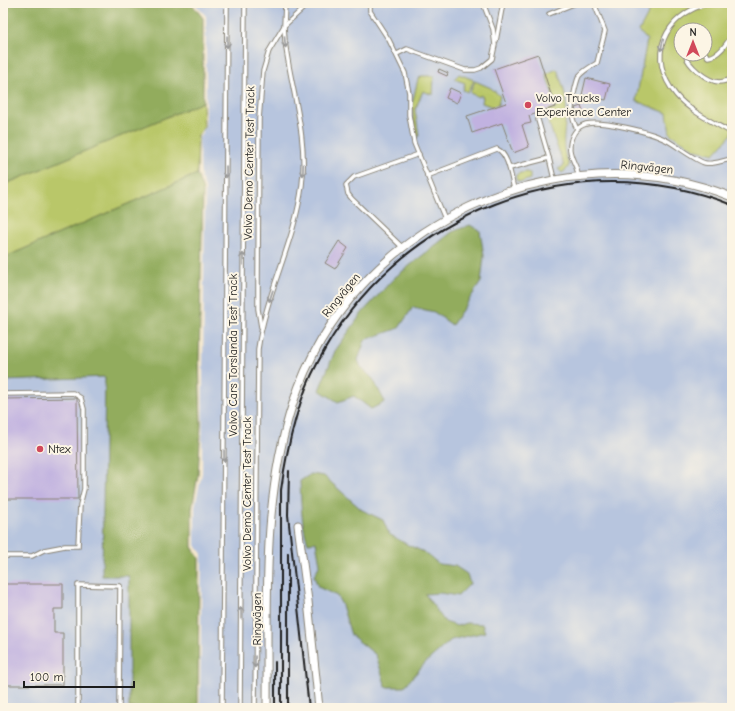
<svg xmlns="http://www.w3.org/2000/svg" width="735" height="711" viewBox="0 0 735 711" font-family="'Comic Neue',sans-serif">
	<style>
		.industrial { fill: #b7c5de; fill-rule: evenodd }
		.green { fill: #b9c769; stroke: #6a7242; fill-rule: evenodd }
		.forest { fill: #92ac5d; stroke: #57643c }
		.building { fill: #c1b2e0 }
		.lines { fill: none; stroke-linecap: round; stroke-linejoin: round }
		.lane-casing { stroke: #888274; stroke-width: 5.5 }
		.street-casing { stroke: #888274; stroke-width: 9 }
		.lane { stroke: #fff; stroke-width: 3.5 }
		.street { stroke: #fff; stroke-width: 7 }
		.rail { stroke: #1c1c1c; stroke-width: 2 }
		.oneway { stroke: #999 }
		.poi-dot { fill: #d1495b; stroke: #fcf5e5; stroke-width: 1.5 }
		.labels { text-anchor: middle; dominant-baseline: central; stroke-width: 4; stroke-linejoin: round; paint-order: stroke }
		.poi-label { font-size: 12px; fill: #1c1c1c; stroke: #fcf5e5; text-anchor: start }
		.street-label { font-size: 12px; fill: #1c1c1c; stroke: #fcf5e5 }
	</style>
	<rect width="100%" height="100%" fill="#fcf5e5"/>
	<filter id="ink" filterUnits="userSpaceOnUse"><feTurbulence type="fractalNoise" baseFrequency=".025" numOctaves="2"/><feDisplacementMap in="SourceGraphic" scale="8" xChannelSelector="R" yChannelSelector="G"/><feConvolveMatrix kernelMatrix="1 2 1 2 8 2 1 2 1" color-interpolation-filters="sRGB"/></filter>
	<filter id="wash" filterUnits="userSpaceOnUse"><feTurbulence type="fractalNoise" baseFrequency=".012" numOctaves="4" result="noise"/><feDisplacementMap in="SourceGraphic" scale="16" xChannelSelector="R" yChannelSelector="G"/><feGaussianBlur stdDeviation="0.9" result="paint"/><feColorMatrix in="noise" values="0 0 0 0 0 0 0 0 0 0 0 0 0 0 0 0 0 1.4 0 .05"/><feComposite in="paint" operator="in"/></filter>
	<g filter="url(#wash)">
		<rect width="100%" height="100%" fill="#f4e7cc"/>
		<g class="industrial">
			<path d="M194 3H732V708H200L202 554 195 544V506L202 473 205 189 201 178 199 138 205 127 206 115V16ZM681 30H705V54H681Z"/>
			<polygon points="105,376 102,576 129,576 129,708 3,708 3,381"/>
		</g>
		<g class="green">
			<path d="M654 3H732V134L714 154 696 150 670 134 667 113 636 101 647 40 639 31ZM681 30H705V54H681Z"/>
			<path d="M557 69C561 80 565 91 566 102 568 123 558 145 569 164L568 168 562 173 558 169 564 166 546 115 540 118V113L557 107 546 74Z"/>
			<polygon points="459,74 474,80 468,92 463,90 465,83 454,79"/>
			<polygon points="421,76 434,76 433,95 423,91 415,110 419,136 416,137 413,119 412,104 418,79"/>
			<polygon points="475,81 491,88 500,96 498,105 493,107 482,103 483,97 480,95 479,97 470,93"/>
			<polygon points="203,102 204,127 198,136 197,174 3,258 3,185"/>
			<polygon points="527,172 530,174 530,179 522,182 517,181 516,179 516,175 520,173"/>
		</g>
		<g class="forest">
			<polygon points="3,3 191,3 203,18 203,102 3,185"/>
			<polygon points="197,174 203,191 199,359 201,424 198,475 192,509 192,547 199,558 198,708 129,708 129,576 102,576 105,377 3,381 3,258"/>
			<polygon points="470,225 480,231 484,256 481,282 452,325 434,312 413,307 399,328 365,340 358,360 361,367 373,379 385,402 371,409 354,396 338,402 319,390 335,351 362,313 394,278 452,232"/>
			<path d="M311 474 324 476 362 510 383 520 389 534 408 545 424 552 439 564 455 566 467 574 470 584 458 596 440 593 425 594 445 622 457 626 466 623 482 624 485 632 451 640 425 663 404 687H386L376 655 351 635 342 605 337 596 318 587 314 576 320 564 316 542 308 543C301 524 301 502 300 481Z"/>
		</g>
		<g id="blocks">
			<g class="building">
				<polygon points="538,54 555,107 529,116 531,123 522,125 529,147 513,153 502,123 472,133 467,116 506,103 494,69"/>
				<polygon points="439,69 448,73 447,76 438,72"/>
				<polygon points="586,78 610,84 606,100 582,95"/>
				<polygon points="450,88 461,93 457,103 446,98"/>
				<polygon points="581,106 584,115 578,117 575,108"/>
				<polygon points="339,241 348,248 335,269 325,263"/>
				<polygon points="77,398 78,499 3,499 3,399"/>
				<polygon points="3,584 63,584 63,609 54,609 54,633 63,633 63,685 3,685"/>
			</g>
		</g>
	</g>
	<g filter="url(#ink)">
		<use href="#blocks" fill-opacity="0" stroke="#888274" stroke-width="1"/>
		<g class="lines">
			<defs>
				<g id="lane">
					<polyline points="370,3 370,11 389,40 405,73 409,93 409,115 414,143 445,219"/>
					<path d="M709 3C664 15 645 57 676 95 689 111 715 123 732 133"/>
					<polyline points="549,14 576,3"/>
					<polyline points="496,41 503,3"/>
					<path d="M705 53 708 57C719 56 727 43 732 35"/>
					<polyline points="397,54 407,49 465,70 475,70 481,68 492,59 495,45 493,29 483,3"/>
					<path d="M685 54C688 66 707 81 719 82 724 82 728 80 732 79"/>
					<polyline points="538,120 549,158"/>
					<path d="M577 129C569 114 572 104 575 89 576 85 577 80 579 76 584 70 590 67 597 63L605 31 594 3"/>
					<polyline points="510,168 549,158 554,179"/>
					<path d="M427 176 497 149C509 154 511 178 514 189"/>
					<path d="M578 176C578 165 568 157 570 145 571 136 576 127 586 124 601 120 651 132 666 140 676 145 696 161 705 163 714 165 723 160 732 159"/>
					<polyline points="402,247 352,199 348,194 346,185 354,177 419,154"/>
					<polyline points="261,327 258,309 258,280 259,119 263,71 269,51 284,26 309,3"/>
					<polyline points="3,394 73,393 81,398 84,409 84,489 80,505 78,546 65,546 44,550 32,556 3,556"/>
					<polyline points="78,708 78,585 120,586 119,708"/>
					<polyline points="222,708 227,3"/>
					<polyline points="240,708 245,3"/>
					<path d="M255 708 258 349C266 293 295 242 302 185 308 136 291 89 285 41L284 26 285 3"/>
				</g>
				<g id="street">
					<polyline points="298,525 308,601 319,708"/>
					<path d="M267 708C268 606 261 501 293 403 351 224 558 128 732 197"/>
				</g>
			</defs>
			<use href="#lane" class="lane-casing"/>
			<use href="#street" class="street-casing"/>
			<use href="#lane" class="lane"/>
			<use href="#street" class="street"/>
			<g class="rail">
				<polyline points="289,471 288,515 309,708"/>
				<polyline points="288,553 288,708"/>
				<polyline points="275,708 275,662"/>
				<path d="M281 708V490C287 447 297 401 318 362 395 213 575 142 732 205"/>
			</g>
		</g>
		<defs><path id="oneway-shaft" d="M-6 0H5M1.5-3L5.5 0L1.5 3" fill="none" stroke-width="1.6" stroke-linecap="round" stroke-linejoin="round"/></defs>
		<g class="oneway">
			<use href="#oneway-shaft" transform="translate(227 42) rotate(90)"/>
			<use href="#oneway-shaft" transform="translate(285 42) rotate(84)"/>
			<use href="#oneway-shaft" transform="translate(662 45) rotate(103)"/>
			<use href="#oneway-shaft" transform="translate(303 170) rotate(92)"/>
			<use href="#oneway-shaft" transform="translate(226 172) rotate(90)"/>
			<use href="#oneway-shaft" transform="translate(243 259) rotate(-90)"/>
			<use href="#oneway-shaft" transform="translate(271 296) rotate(108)"/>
			<use href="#oneway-shaft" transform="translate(224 456) rotate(90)"/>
			<use href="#oneway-shaft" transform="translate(241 613) rotate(-90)"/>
			<use href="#oneway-shaft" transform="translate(255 662) rotate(91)"/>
		</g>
	</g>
	<g class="poi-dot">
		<circle cx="528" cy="105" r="4"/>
		<circle cx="40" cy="449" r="4"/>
	</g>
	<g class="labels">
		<g class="poi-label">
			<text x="536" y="98">Volvo Trucks<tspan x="536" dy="14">Experience Center</tspan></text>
			<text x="48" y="449">Ntex</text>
		</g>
		<g class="street-label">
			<text transform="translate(249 163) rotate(-89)">Volvo Demo Center Test Track</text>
			<text transform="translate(647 167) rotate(6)">Ringvägen</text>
			<text transform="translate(341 295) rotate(-51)">Ringvägen</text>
			<text transform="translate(233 355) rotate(-90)">Volvo Cars Torslanda Test Track</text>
			<text transform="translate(247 494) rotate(-90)">Volvo Demo Center Test Track</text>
			<text transform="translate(257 619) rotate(-90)">Ringvägen</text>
		</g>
	</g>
	<rect width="735" height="711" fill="none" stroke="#fcf5e5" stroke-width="16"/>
	<g transform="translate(693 42)"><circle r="19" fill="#fcf5e5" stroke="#a29e95"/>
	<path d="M0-3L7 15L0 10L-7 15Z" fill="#d1495b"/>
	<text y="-6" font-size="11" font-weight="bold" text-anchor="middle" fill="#1c1c1c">N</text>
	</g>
	<path d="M24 681v6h110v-6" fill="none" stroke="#1c1c1c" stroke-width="2"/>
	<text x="30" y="681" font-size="12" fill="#1c1c1c" stroke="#fcf5e5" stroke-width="3" paint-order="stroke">100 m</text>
</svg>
